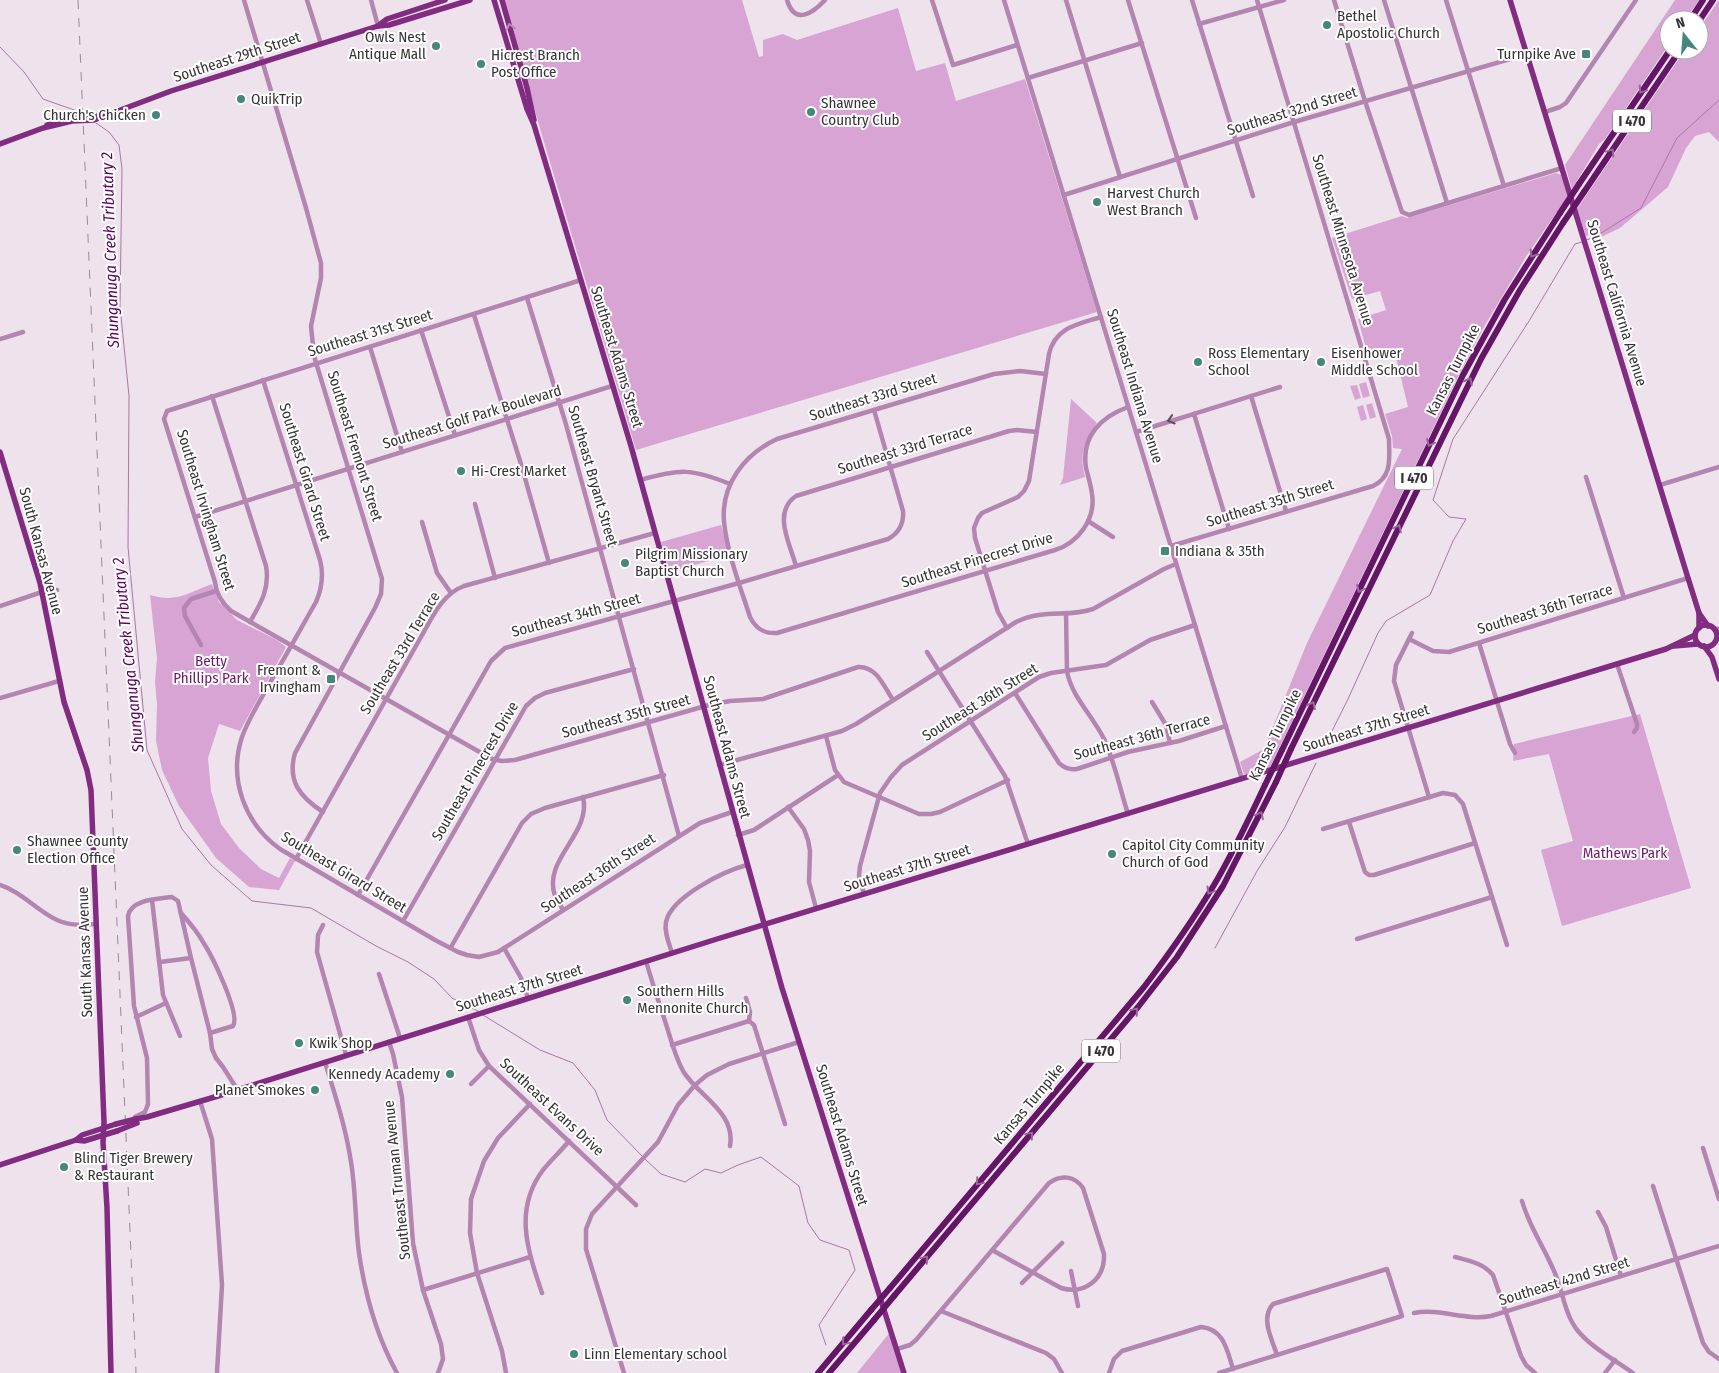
<svg xmlns="http://www.w3.org/2000/svg" width="1719" height="1373" viewBox="0 0 1719 1373" font-family="'Fira Sans Condensed',sans-serif">
	<style>
		.green { fill: #d7a4d4 }
		.lines { fill: none; stroke-linecap: round; stroke-linejoin: round }
		.stream { stroke: #ab77a8; stroke-width: 1 }
		.minor { stroke: #b385b0; stroke-width: 4.5 }
		.major { stroke: #812c80; stroke-width: 5.5 }
		.highway { stroke: #651565; stroke-width: 6 }
		.rail { stroke: #958c94; stroke-width: 1; stroke-dasharray: 9 9; stroke-linecap: butt }
		.major-bridge { stroke: #812c80; stroke-width: 5.5 }
		.highway-bridge { stroke: #651565; stroke-width: 6 }
		.oneway { stroke: #ba8bb9 }
		.oneway2 { stroke: #9b679b }
		.oneway3 { stroke: #5d4c5b }
		.poi-dot { fill: #45887b; stroke: #fff; stroke-width: 2 }
		.labels { text-anchor: middle; dominant-baseline: central; stroke-width: 4; stroke-linejoin: round; paint-order: stroke }
		.shield { fill: #fff; stroke: #747073; stroke-width: 1 }
		.shield-label { font-size: 14px; font-weight: bold; fill: #383337 }
		.poi-label { font-size: 15px; fill: #383337; stroke: #fff; text-anchor: start }
		.street-label { font-size: 15px; fill: #383337; stroke: #fff }
		.park-label { font-size: 15px; fill: #6e1a6d; stroke: #fff }
		.water-label { font-size: 16px; font-style: italic; fill: #5d025d; stroke: #fff }
	</style>
	<rect width="100%" height="100%" fill="#eee2ed"/>
	<g class="green">
		<polygon points="504,0 742,0 759,57 763,56 763,40 783,34 797,40 898,8 916,71 945,63 956,101 1025,79 1097,312 636,450 541,132"/>
		<polygon points="1675,0 1699,0 1685,20 1669,20 1669,44 1605,139 1599,144 1572,189 1565,165"/>
		<polygon points="1719,0 1719,142 1709,132 1695,136 1686,148 1668,187 1620,228 1595,240 1593,234 1586,236 1577,209 1685,50 1699,50 1699,29"/>
		<polygon points="1556,173 1561,175 1568,196 1527,255 1485,325 1458,377 1270,767 1247,775 1244,774 1240,762 1264,749 1307,643 1402,449 1393,448 1392,436 1385,414 1408,407 1394,349 1368,356 1358,319 1386,310 1380,291 1352,299 1332,238 1402,216 1407,218"/>
		<polygon points="1366,382 1370,396 1363,398 1359,384"/>
		<polygon points="1357,385 1361,398 1355,400 1350,386"/>
		<path d="M1071 399 1097 423C1084 439 1079 457 1085 477L1060 485 1063 478Z"/>
		<polygon points="1372,403 1376,417 1370,419 1366,405"/>
		<polygon points="1363,405 1367,419 1361,421 1357,407"/>
		<polygon points="721,525 729,555 670,572 661,542"/>
		<path d="M212 584 219 602 237 620 277 640 286 647 240 731 219 724 208 758 211 791 221 824 239 848 261 869 279 878 290 858 295 861 279 890 249 887 216 858 179 806 162 770 156 741 157 704 155 682 157 658 150 595C177 603 187 593 212 584Z"/>
		<polygon points="1640,714 1691,888 1562,926 1541,850 1573,841 1549,754 1513,761 1514,744"/>
		<polygon points="891,1331 904,1373 857,1373"/>
	</g>
	<g class="lines">
		<g class="stream">
			<polyline points="0,47 24,72 43,99 77,111 84,115"/>
			<polyline points="96,123 109,132 119,145 122,169 120,306 129,396 128,547 147,750 182,829 211,865 252,901 311,908 376,946 408,962 434,979 452,998 478,1011"/>
			<polyline points="1586,240 1595,237 1641,208 1677,138 1719,100"/>
			<polyline points="1324,747 1348,699 1378,633 1386,621 1430,595 1453,541 1466,519 1449,517 1433,500 1453,439 1529,321 1575,244 1582,242"/>
			<polyline points="1215,948 1257,871 1285,827 1316,763"/>
			<polyline points="483,1015 540,1050 573,1063 595,1090 607,1120 643,1157"/>
			<polyline points="645,1159 661,1174 685,1182 705,1169 721,1173 738,1165 761,1157 799,1186 808,1223 820,1240 849,1250 855,1270 819,1325 826,1345"/>
		</g>
		<g class="minor">
			<path d="M244 0 306 208 321 263V278L311 326 314 356 382 579 381 594 375 608 295 753C287 781 300 797 323 812"/>
			<polyline points="307,0 321,44"/>
			<polyline points="371,0 378,26"/>
			<path d="M787 0C795 26 813 13 825 0"/>
			<polyline points="932,0 953,65 1017,45"/>
			<polyline points="1004,0 1242,779"/>
			<polyline points="1066,0 1120,177"/>
			<polyline points="1128,0 1196,218"/>
			<polyline points="1192,0 1253,196"/>
			<polyline points="1334,0 1365,101 1402,212 1409,215 1562,168"/>
			<polyline points="1384,0 1447,203"/>
			<polyline points="1446,0 1504,186"/>
			<polyline points="1199,24 1284,0"/>
			<polyline points="1028,78 1142,43"/>
			<polyline points="1545,112 1560,107 1566,103 1636,0"/>
			<polyline points="1064,195 1294,122 1527,54"/>
			<path d="M581 280 167 411 164 419 215 582C216 594 222 603 231 611L492 759 502 761 515 760 709 705 730 701 763 699 858 667C877 666 884 687 893 700"/>
			<polyline points="527,298 565,421 679,836"/>
			<polyline points="474,315 521,464 549,563"/>
			<polyline points="421,330 455,435"/>
			<polyline points="0,339 23,332"/>
			<polyline points="370,347 402,452"/>
			<path d="M1046 374 1020 371 994 374 777 439C745 454 721 484 724 521 726 549 741 589 750 617 756 629 764 634 777 633L1055 550C1078 543 1096 519 1092 494 1091 485 1088 476 1086 468 1081 436 1101 417 1128 407"/>
			<path d="M263 380 320 560C324 575 322 588 316 602 301 628 287 654 272 679 262 698 249 717 242 737 228 779 245 824 280 849L435 940 458 952 467 955 479 957 498 952 700 823 732 812"/>
			<path d="M212 396 266 566C270 588 261 603 250 622"/>
			<polyline points="1251,396 1286,511"/>
			<polyline points="1194,414 1229,529"/>
			<polyline points="1136,432 1280,387"/>
			<polyline points="1586,477 1624,598"/>
			<path d="M640 480C680 469 691 468 730 484"/>
			<polyline points="1660,485 1719,467"/>
			<polyline points="475,504 495,578"/>
			<polyline points="195,517 612,386"/>
			<polyline points="1088,521 1113,537"/>
			<polyline points="422,522 437,573 451,593"/>
			<path d="M1171 546 1373 486C1393 476 1389 458 1389 439L1257 0"/>
			<path d="M796 566C790 544 772 512 796 496L1009 431 1017 430 1037 432"/>
			<polyline points="0,606 42,592 57,590"/>
			<path d="M1066 613 1067 671C1071 696 1093 716 1104 739 1115 763 1120 789 1128 814"/>
			<path d="M1007 628 998 612 975 538 974 528 978 518 982 513 1018 497 1024 491 1029 481 1049 354C1055 327 1079 324 1101 317"/>
			<polyline points="1714,629 1719,629"/>
			<polyline points="1412,633 1396,665 1394,681 1429,797"/>
			<polyline points="1409,639 1433,651 1449,652 1688,578"/>
			<polyline points="1716,639 1719,637"/>
			<polyline points="1479,643 1510,744 1515,753"/>
			<polyline points="201,645 185,616 184,608 191,599 216,591"/>
			<polyline points="927,652 1005,776 1028,844"/>
			<polyline points="1617,664 1637,724 1637,728 1634,732"/>
			<path d="M1015 693 1059 763C1064 768 1069 770 1077 769L1128 752 1179 741 1226 726"/>
			<polyline points="0,698 59,681"/>
			<polyline points="1152,702 1166,725 1170,743"/>
			<polyline points="826,736 835,770 844,782 919,814 931,814 940,812 1008,780"/>
			<path d="M719 765 842 731 856 724 1016 622C1045 608 1067 618 1093 609L1164 569 1176 564"/>
			<polyline points="788,807 804,829 808,840 810,851 809,882 816,908"/>
			<polyline points="1349,822 1365,872 1369,875 1374,875 1475,843"/>
			<polyline points="1323,829 1443,793 1455,795 1463,804 1507,945"/>
			<polyline points="738,835 754,830 838,775"/>
			<path d="M296 859 421 637C432 618 442 594 464 586L655 533"/>
			<path d="M0 885C22 892 37 911 57 920 70 926 83 925 96 924"/>
			<polyline points="864,894 859,876 860,866 880,793 891,777 902,765 1039,677 1051,673 1106,665 1150,640 1195,625"/>
			<path d="M358 895 491 661 505 648 739 583 888 539C899 533 904 524 903 511L874 410"/>
			<polyline points="152,900 163,995 180,1036"/>
			<path d="M563 910C561 905 557 901 555 896 542 859 592 834 583 797"/>
			<path d="M181 913C189 922 197 931 203 942 211 954 241 1014 233 1026L210 1033"/>
			<polyline points="403,921 526,706 535,698 545,693 634,669"/>
			<polyline points="323,925 318,935 317,952 346,1055"/>
			<polyline points="1357,939 1492,897"/>
			<polyline points="451,947 522,823 531,814 545,808 664,775"/>
			<polyline points="504,948 521,978 528,998"/>
			<path d="M672 953C669 943 664 932 666 922 671 897 724 871 747 865"/>
			<path d="M646 961C652 982 659 1003 666 1024 671 1040 675 1056 683 1071 698 1096 736 1112 730 1146"/>
			<polyline points="160,962 191,958"/>
			<polyline points="379,974 400,1038"/>
			<polyline points="746,998 750,1012 749,1021"/>
			<polyline points="136,1017 166,1003"/>
			<polyline points="468,1017 479,1050 489,1066 636,1205"/>
			<polyline points="749,1021 754,1025 785,1124"/>
			<polyline points="389,1042 393,1054 402,1097 413,1243 423,1290 441,1344 443,1359 438,1373"/>
			<polyline points="672,1045 749,1021"/>
			<path d="M325 1062C335 1095 346 1128 351 1162 356 1192 355 1223 359 1253 365 1294 377 1337 397 1373"/>
			<polyline points="471,1084 489,1066"/>
			<polyline points="200,1101 212,1139 222,1285 217,1373"/>
			<path d="M135 1117 145 1112 148 1104 147 1058 134 1006 128 916C131 899 158 899 172 897L178 901 191 958 210 1033 212 1049 216 1058 223 1067 237 1089"/>
			<polyline points="1703,1148 1719,1199"/>
			<polyline points="1653,1186 1703,1343 1709,1352 1719,1359"/>
			<path d="M1522 1201C1529 1226 1544 1247 1554 1271 1563 1290 1564 1314 1578 1331 1592 1348 1615 1360 1633 1373"/>
			<polyline points="1598,1212 1606,1227 1621,1276"/>
			<path d="M1455 1257C1470 1261 1483 1263 1493 1275L1521 1356 1526 1365 1535 1373"/>
			<polyline points="1071,1271 1078,1306"/>
			<polyline points="1022,1283 1062,1243"/>
			<polyline points="423,1290 530,1257"/>
			<path d="M542 1293C528 1251 513 1210 543 1170 551 1160 561 1151 569 1141"/>
			<polyline points="941,1311 1046,1353 1054,1359 1062,1373"/>
			<path d="M1414 1313C1440 1308 1465 1321 1491 1316L1719 1246"/>
			<path d="M897 1349 910 1345 916 1340 1049 1183C1061 1174 1075 1176 1083 1188L1104 1254C1105 1279 1085 1295 1061 1288L992 1250"/>
			<polyline points="506,1373 502,1351 477,1273 470,1233 471,1199 484,1161 498,1138 530,1104"/>
			<polyline points="624,1373 586,1249 586,1229 592,1214 658,1142 678,1105 695,1085 707,1075 729,1064 799,1042"/>
			<path d="M1109 1373 1114 1359 1122 1351 1201 1327C1224 1329 1227 1350 1233 1369"/>
			<path d="M1219 1373 1402 1316 1387 1269 1273 1304C1260 1318 1272 1339 1277 1355"/>
			<polyline points="1605,1373 1615,1360"/>
		</g>
		<g class="major">
			<polyline points="494,0 527,109 534,125 631,446 782,988 904,1373"/>
			<polyline points="502,0 527,88 534,120"/>
			<polyline points="1510,0 1688,578 1699,613 1699,628"/>
			<polyline points="378,26 387,19 445,0"/>
			<polyline points="47,125 65,118 101,116"/>
			<polyline points="0,144 43,128 72,121 94,120 171,91 378,26 389,25 470,0"/>
			<polyline points="0,452 40,583 64,702 87,770 91,790 104,1122 103,1142 107,1208 111,1373"/>
			<polyline points="1699,613 1708,626"/>
			<circle cx="1706" cy="636" r="11"/>
			<polyline points="1674,646 1698,644"/>
			<polyline points="1704,646 1712,657 1719,679"/>
			<polyline points="136,1119 147,1117 218,1096 717,939 1666,649 1695,635"/>
			<polyline points="76,1140 84,1141 117,1131"/>
			<polyline points="0,1165 76,1140 82,1135 116,1124"/>
		</g>
		<g class="highway">
			<polyline points="1690,20 1703,0"/>
			<polyline points="1699,21 1713,0"/>
			<polyline points="1579,184 1670,50"/>
			<polyline points="1584,192 1680,50"/>
			<polyline points="1291,749 1481,359 1520,290 1563,223"/>
			<polyline points="1282,750 1463,375 1505,299 1560,213"/>
			<path d="M890 1288 1144 987C1169 954 1193 920 1214 885 1233 853 1249 819 1265 785"/>
			<polyline points="894,1296 1138,1007 1177,957 1223,886 1276,782"/>
			<polyline points="818,1373 871,1310"/>
			<polyline points="829,1373 874,1320"/>
		</g>
		<polyline class="rail" points="78,0 136,1373"/>
		<g class="major-bridge">
			<polyline points="116,1124 136,1119"/>
			<polyline points="117,1131 137,1123"/>
		</g>
		<g class="highway-bridge">
			<polyline points="1560,213 1579,184"/>
			<polyline points="1563,223 1584,192"/>
			<polyline points="1276,782 1291,749"/>
			<polyline points="1265,785 1282,750"/>
			<polyline points="871,1310 890,1288"/>
			<polyline points="874,1320 894,1296"/>
		</g>
	</g>
	<defs><path id="oneway-chevron" d="M-2-3.5L2.5 0L-2 3.5" fill="none" stroke-width="1.6" stroke-linecap="round" stroke-linejoin="round" transform="scale(1.25)"/></defs>
	<use class="oneway" href="#oneway-chevron" transform="translate(510 27) rotate(-106)"/>
	<g class="oneway2">
		<use href="#oneway-chevron" transform="translate(1642 90) rotate(124)"/>
		<use href="#oneway-chevron" transform="translate(1611 152) rotate(-56)"/>
		<use href="#oneway-chevron" transform="translate(1533 254) rotate(123)"/>
		<use href="#oneway-chevron" transform="translate(1469 381) rotate(-63)"/>
		<use href="#oneway-chevron" transform="translate(1430 443) rotate(116)"/>
		<use href="#oneway-chevron" transform="translate(1398 528) rotate(-64)"/>
		<use href="#oneway-chevron" transform="translate(1360 589) rotate(116)"/>
		<use href="#oneway-chevron" transform="translate(1312 705) rotate(-64)"/>
		<use href="#oneway-chevron" transform="translate(1260 815) rotate(-64)"/>
		<use href="#oneway-chevron" transform="translate(1210 891) rotate(121)"/>
		<use href="#oneway-chevron" transform="translate(1135 1011) rotate(-50)"/>
		<use href="#oneway-chevron" transform="translate(1030 1135) rotate(-50)"/>
		<use href="#oneway-chevron" transform="translate(979 1182) rotate(130)"/>
		<use href="#oneway-chevron" transform="translate(925 1259) rotate(-50)"/>
		<use href="#oneway-chevron" transform="translate(845 1342) rotate(130)"/>
	</g>
	<use class="oneway3" href="#oneway-chevron" transform="translate(1171 420) rotate(163)"/>
	<g class="poi-dot">
		<circle cx="1327" cy="25" r="5"/>
		<circle cx="436" cy="46" r="5"/>
		<rect x="1581" y="49" width="10" height="10" rx="2.5"/>
		<circle cx="481" cy="64" r="5"/>
		<circle cx="241" cy="99" r="5"/>
		<circle cx="811" cy="112" r="5"/>
		<circle cx="156" cy="115" r="5"/>
		<circle cx="1097" cy="202" r="5"/>
		<circle cx="1198" cy="362" r="5"/>
		<circle cx="1321" cy="362" r="5"/>
		<circle cx="461" cy="471" r="5"/>
		<rect x="1160" y="546" width="10" height="10" rx="2.5"/>
		<circle cx="625" cy="563" r="5"/>
		<rect x="326" y="674" width="10" height="10" rx="2.5"/>
		<circle cx="17" cy="850" r="5"/>
		<circle cx="1112" cy="854" r="5"/>
		<circle cx="627" cy="1000" r="5"/>
		<circle cx="299" cy="1043" r="5"/>
		<circle cx="450" cy="1074" r="5"/>
		<circle cx="315" cy="1090" r="5"/>
		<circle cx="64" cy="1167" r="5"/>
		<circle cx="574" cy="1354" r="5"/>
	</g>
	<g class="labels">
		<g class="shield">
			<rect x="1613" y="109.5" width="38" height="23" rx="4"/>
			<rect x="1395" y="466.5" width="38" height="23" rx="4"/>
			<rect x="1082" y="1039.5" width="38" height="23" rx="4"/>
		</g>
		<g class="shield-label">
			<text x="1632" y="121">I 470</text>
			<text x="1414" y="478">I 470</text>
			<text x="1101" y="1051">I 470</text>
		</g>
		<g class="poi-label">
			<text x="1337" y="16">Bethel<tspan x="1337" dy="17">Apostolic Church</tspan></text>
			<text x="426" y="37" text-anchor="end">Owls Nest<tspan x="426" dy="17">Antique Mall</tspan></text>
			<text x="1576" y="54" text-anchor="end">Turnpike Ave</text>
			<text x="491" y="55">Hicrest Branch<tspan x="491" dy="17">Post Office</tspan></text>
			<text x="251" y="99">QuikTrip</text>
			<text x="821" y="103">Shawnee<tspan x="821" dy="17">Country Club</tspan></text>
			<text x="146" y="115" text-anchor="end">Church's Chicken</text>
			<text x="1107" y="193">Harvest Church<tspan x="1107" dy="17">West Branch</tspan></text>
			<text x="1208" y="353">Ross Elementary<tspan x="1208" dy="17">School</tspan></text>
			<text x="1331" y="353">Eisenhower<tspan x="1331" dy="17">Middle School</tspan></text>
			<text x="471" y="471">Hi-Crest Market</text>
			<text x="1175" y="551">Indiana &amp; 35th</text>
			<text x="635" y="554">Pilgrim Missionary<tspan x="635" dy="17">Baptist Church</tspan></text>
			<text x="321" y="670" text-anchor="end">Fremont &amp;<tspan x="321" dy="17">Irvingham</tspan></text>
			<text x="27" y="841">Shawnee County<tspan x="27" dy="17">Election Office</tspan></text>
			<text x="1122" y="845">Capitol City Community<tspan x="1122" dy="17">Church of God</tspan></text>
			<text x="637" y="991">Southern Hills<tspan x="637" dy="17">Mennonite Church</tspan></text>
			<text x="309" y="1043">Kwik Shop</text>
			<text x="440" y="1074" text-anchor="end">Kennedy Academy</text>
			<text x="305" y="1090" text-anchor="end">Planet Smokes</text>
			<text x="74" y="1158">Blind Tiger Brewery<tspan x="74" dy="17">&amp; Restaurant</tspan></text>
			<text x="584" y="1354">Linn Elementary school</text>
		</g>
		<g class="street-label">
			<text transform="translate(237 57) rotate(-18)">Southeast 29th Street</text>
			<text transform="translate(1292 111) rotate(-17)">Southeast 32nd Street</text>
			<text transform="translate(1343 240) rotate(73)">Southeast Minnesota Avenue</text>
			<text transform="translate(1617 303) rotate(73)">Southeast California Avenue</text>
			<text transform="translate(370 333) rotate(-17)">Southeast 31st Street</text>
			<text transform="translate(617 357) rotate(73)">Southeast Adams Street</text>
			<text transform="translate(1453 370) rotate(-63)">Kansas Turnpike</text>
			<text transform="translate(1135 386) rotate(73)">Southeast Indiana Avenue</text>
			<text transform="translate(873 397) rotate(-17)">Southeast 33rd Street</text>
			<text transform="translate(472 417) rotate(-17)">Southeast Golf Park Boulevard</text>
			<text transform="translate(355 446) rotate(73)">Southeast Fremont Street</text>
			<text transform="translate(905 449) rotate(-17)">Southeast 33rd Terrace</text>
			<text transform="translate(305 472) rotate(73)">Southeast Girard Street</text>
			<text transform="translate(593 476) rotate(74)">Southeast Bryant Street</text>
			<text transform="translate(1270 503) rotate(-17)">Southeast 35th Street</text>
			<text transform="translate(206 510) rotate(73)">Southeast Irvingham Street</text>
			<text transform="translate(41 551) rotate(75)">South Kansas Avenue</text>
			<text transform="translate(977 560) rotate(-17)">Southeast Pinecrest Drive</text>
			<text transform="translate(1545 609) rotate(-17)">Southeast 36th Terrace</text>
			<text transform="translate(576 615) rotate(-15)">Southeast 34th Street</text>
			<text transform="translate(400 653) rotate(-59)">Southeast 33rd Terrace</text>
			<text transform="translate(980 702) rotate(-32)">Southeast 36th Street</text>
			<text transform="translate(626 716) rotate(-15)">Southeast 35th Street</text>
			<text transform="translate(1366 728) rotate(-17)">Southeast 37th Street</text>
			<text transform="translate(1275 735) rotate(-64)">Kansas Turnpike</text>
			<text transform="translate(1142 737) rotate(-15)">Southeast 36th Terrace</text>
			<text transform="translate(727 747) rotate(75)">Southeast Adams Street</text>
			<text transform="translate(475 771) rotate(-60)">Southeast Pinecrest Drive</text>
			<text transform="translate(907 868) rotate(-17)">Southeast 37th Street</text>
			<text transform="translate(344 872) rotate(31)">Southeast Girard Street</text>
			<text transform="translate(598 873) rotate(-33)">Southeast 36th Street</text>
			<text transform="translate(85 952) rotate(-92)">South Kansas Avenue</text>
			<text transform="translate(519 988) rotate(-17)">Southeast 37th Street</text>
			<text transform="translate(1029 1104) rotate(-50)">Kansas Turnpike</text>
			<text transform="translate(552 1107) rotate(43)">Southeast Evans Drive</text>
			<text transform="translate(842 1135) rotate(73)">Southeast Adams Street</text>
			<text transform="translate(397 1180) rotate(-96)">Southeast Truman Avenue</text>
			<text transform="translate(1564 1281) rotate(-17)">Southeast 42nd Street</text>
		</g>
		<g class="park-label">
			<text x="211" y="661">Betty<tspan x="211" dy="17">Phillips Park</tspan></text>
			<text x="1625" y="853">Mathews Park</text>
		</g>
		<g class="water-label">
			<text transform="translate(110 250) rotate(-92)">Shunganuga Creek Tributary 2</text>
			<text transform="translate(128 655) rotate(-96)">Shunganuga Creek Tributary 2</text>
		</g>
	</g>
	<g transform="translate(1684 35) rotate(343)"><circle r="24" fill="#ffffff" stroke="#afadaf"/>
	<path d="M0-4L9 19L0 12L-9 19Z" fill="#45887b"/>
	<text y="-8" font-size="14" font-weight="bold" text-anchor="middle" fill="#383337">N</text>
	</g>
</svg>
